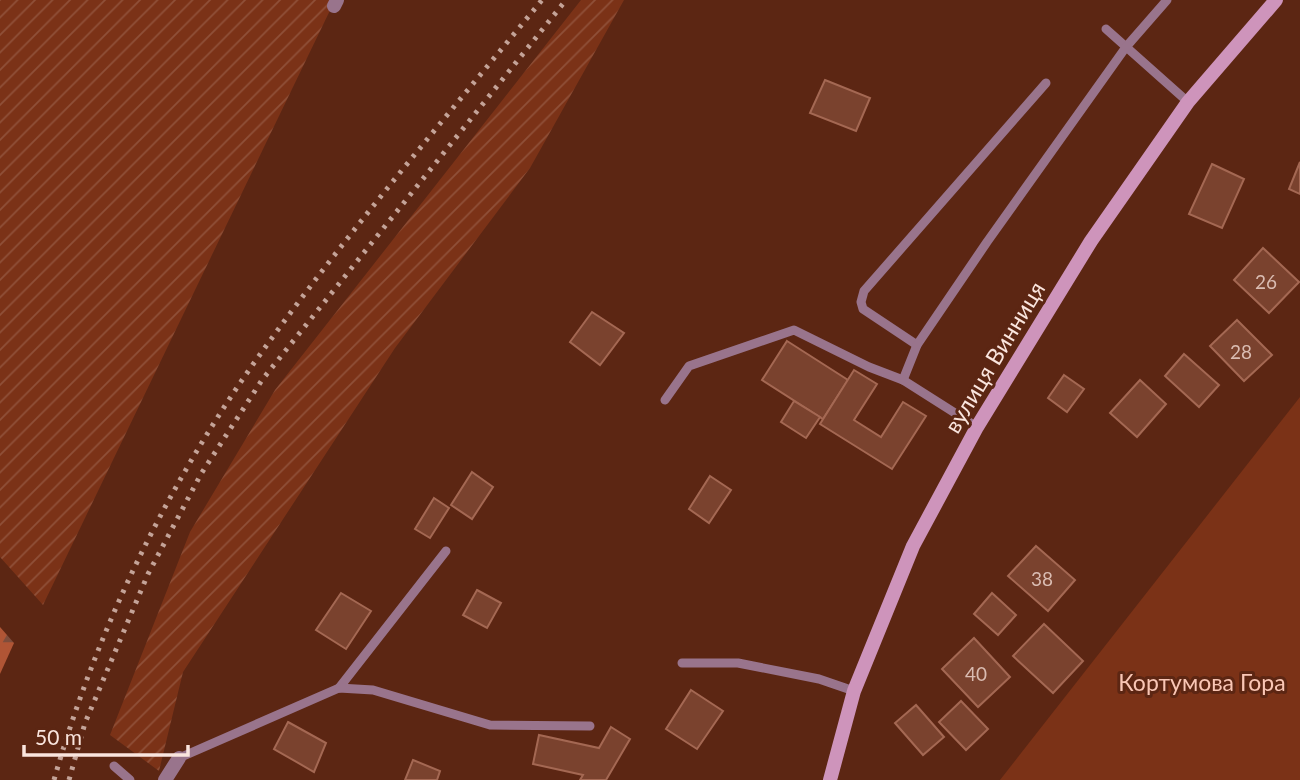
<svg xmlns="http://www.w3.org/2000/svg" width="1300" height="780" viewBox="0 0 1300 780" font-family="Lato,sans-serif">
	<style>
		.forest { fill: url(#forest-firs) }
		.park { fill: #7b3217 }
		.garden { fill: url(#garden-furrows) }
		.building { fill: #7a422e; stroke: #a46853; stroke-width: 2 }
		.lines { fill: none; stroke-linecap: round; stroke-linejoin: round }
		.service { stroke: #99748c; stroke-width: 9 }
		.minor { stroke: #99748c; stroke-width: 14 }
		.secondary { stroke: #ce94bb; stroke-width: 14 }
		.rail { stroke: #c4a398; stroke-width: 5; stroke-dasharray: 3.5 7; stroke-linecap: butt }
		.labels { text-anchor: middle; dominant-baseline: central; stroke-width: 6; stroke-linejoin: round; paint-order: stroke }
		.number-label { font-size: 19px; fill: #dabcb2 }
		.street-label { font-size: 23px; fill: #fae5de; stroke: #5c2613 }
		.park-label { font-size: 23px; fill: #f9c6b5; stroke: #5c2613 }
	</style>
	<defs>
		<pattern id="forest-firs" width="22" height="20" patternUnits="userSpaceOnUse" patternTransform="scale(1.75)"><rect width="22" height="20" fill="#b05535"/><path d="M5 1l3.5 6h-7zM16 11l3.5 6h-7z" fill="#7e4d3c"/></pattern>
		<pattern id="garden-furrows" width="10" height="10" patternUnits="userSpaceOnUse" patternTransform="scale(1.75)"><rect width="10" height="10" fill="#7b3217"/><path d="M-1 1l2-2M0 10L10 0M9 11l2-2" fill="none" stroke="#8f5038"/></pattern>
	</defs>
	<rect width="100%" height="100%" fill="#5c2613"/>
	<polygon class="forest" points="0,627 14,643 0,674"/>
	<polygon class="park" points="1300,397 1300,780 1000,780"/>
	<g class="garden">
		<polygon points="0,0 335,0 43,605 0,557"/>
		<polygon points="581,0 624,0 530,168 395,348 183,672 159,771 110,735 190,532 275,390"/>
	</g>
	<g class="building">
		<polygon points="825,80 870,98 856,131 810,113"/>
		<polygon points="1300,162 1300,194 1289,189"/>
		<polygon points="1212,164 1244,179 1222,228 1189,214"/>
		<polygon points="1263,248 1299,282 1269,313 1234,280"/>
		<polygon points="592,312 624,333 600,365 570,342"/>
		<polygon points="1237,320 1272,355 1244,381 1210,346"/>
		<polygon points="787,341 848,380 823,419 762,380"/>
		<polygon points="1184,354 1219,385 1199,407 1165,376"/>
		<polygon points="854,370 877,384 854,420 881,437 903,402 926,416 892,469 820,424"/>
		<polygon points="1064,375 1084,389 1067,412 1048,398"/>
		<polygon points="1140,380 1166,404 1137,437 1110,413"/>
		<polygon points="794,401 820,417 806,438 781,422"/>
		<polygon points="472,472 493,487 472,519 451,505"/>
		<polygon points="710,476 731,490 709,523 689,509"/>
		<polygon points="434,498 449,508 430,538 415,529"/>
		<polygon points="1036,546 1075,580 1048,611 1008,576"/>
		<polygon points="477,590 501,603 487,628 463,615"/>
		<polygon points="341,593 371,611 346,649 316,630"/>
		<polygon points="992,593 1016,615 998,635 974,614"/>
		<polygon points="1044,624 1083,661 1053,693 1013,656"/>
		<polygon points="974,638 1010,677 978,707 942,669"/>
		<polygon points="691,690 723,711 697,749 666,729"/>
		<polygon points="961,701 988,729 966,750 939,722"/>
		<polygon points="916,705 944,737 923,755 895,723"/>
		<polygon points="288,722 326,743 314,772 274,749"/>
		<polygon points="611,727 630,739 606,780 580,780 583,775 533,764 539,735 599,748"/>
		<polygon points="413,760 440,771 437,780 405,780"/>
	</g>
	<g class="lines">
		<g class="service">
			<polyline points="1106,29 1188,102"/>
			<polyline points="917,345 863,309 861,302 864,291 1046,83"/>
			<polyline points="903,380 917,345 987,242 1126,47 1167,0"/>
			<polyline points="665,400 689,366 794,330 869,367 903,380 977,427"/>
			<polyline points="682,663 738,663 819,679 854,691"/>
			<polyline points="339,688 446,551"/>
			<polyline points="179,758 339,688 373,690 490,725 590,726"/>
			<polyline points="114,766 130,780"/>
		</g>
		<g class="minor">
			<polyline points="334,6 337,0"/>
			<polyline points="165,780 179,758"/>
		</g>
		<polyline class="secondary" points="830,780 854,691 913,546 977,427 1091,241 1188,102 1276,0"/>
		<g class="rail">
			<path d="M54 780C95 635 163 494 249 370 340 241 442 122 542 0"/>
			<polyline points="69,780 85,723 148,574 201,474 262,380 566,0"/>
		</g>
	</g>
	<g class="labels">
		<g class="number-label">
			<text x="1266" y="281">26</text>
			<text x="1241" y="351">28</text>
			<text x="1042" y="578">38</text>
			<text x="976" y="673">40</text>
		</g>
		<g class="street-label">
			<text transform="translate(994 357) rotate(-59)">вулиця Винниця</text>
		</g>
		<g class="park-label">
			<text x="1202" y="682">Кортумова Гора</text>
		</g>
	</g>
	<path d="M24 745v10h164v-10" fill="none" stroke="#fae5de" stroke-width="3.5"/>
	<text x="35" y="745" font-size="21" fill="#fae5de" stroke="#5c2613" stroke-width="5" paint-order="stroke">50 m</text>
</svg>
